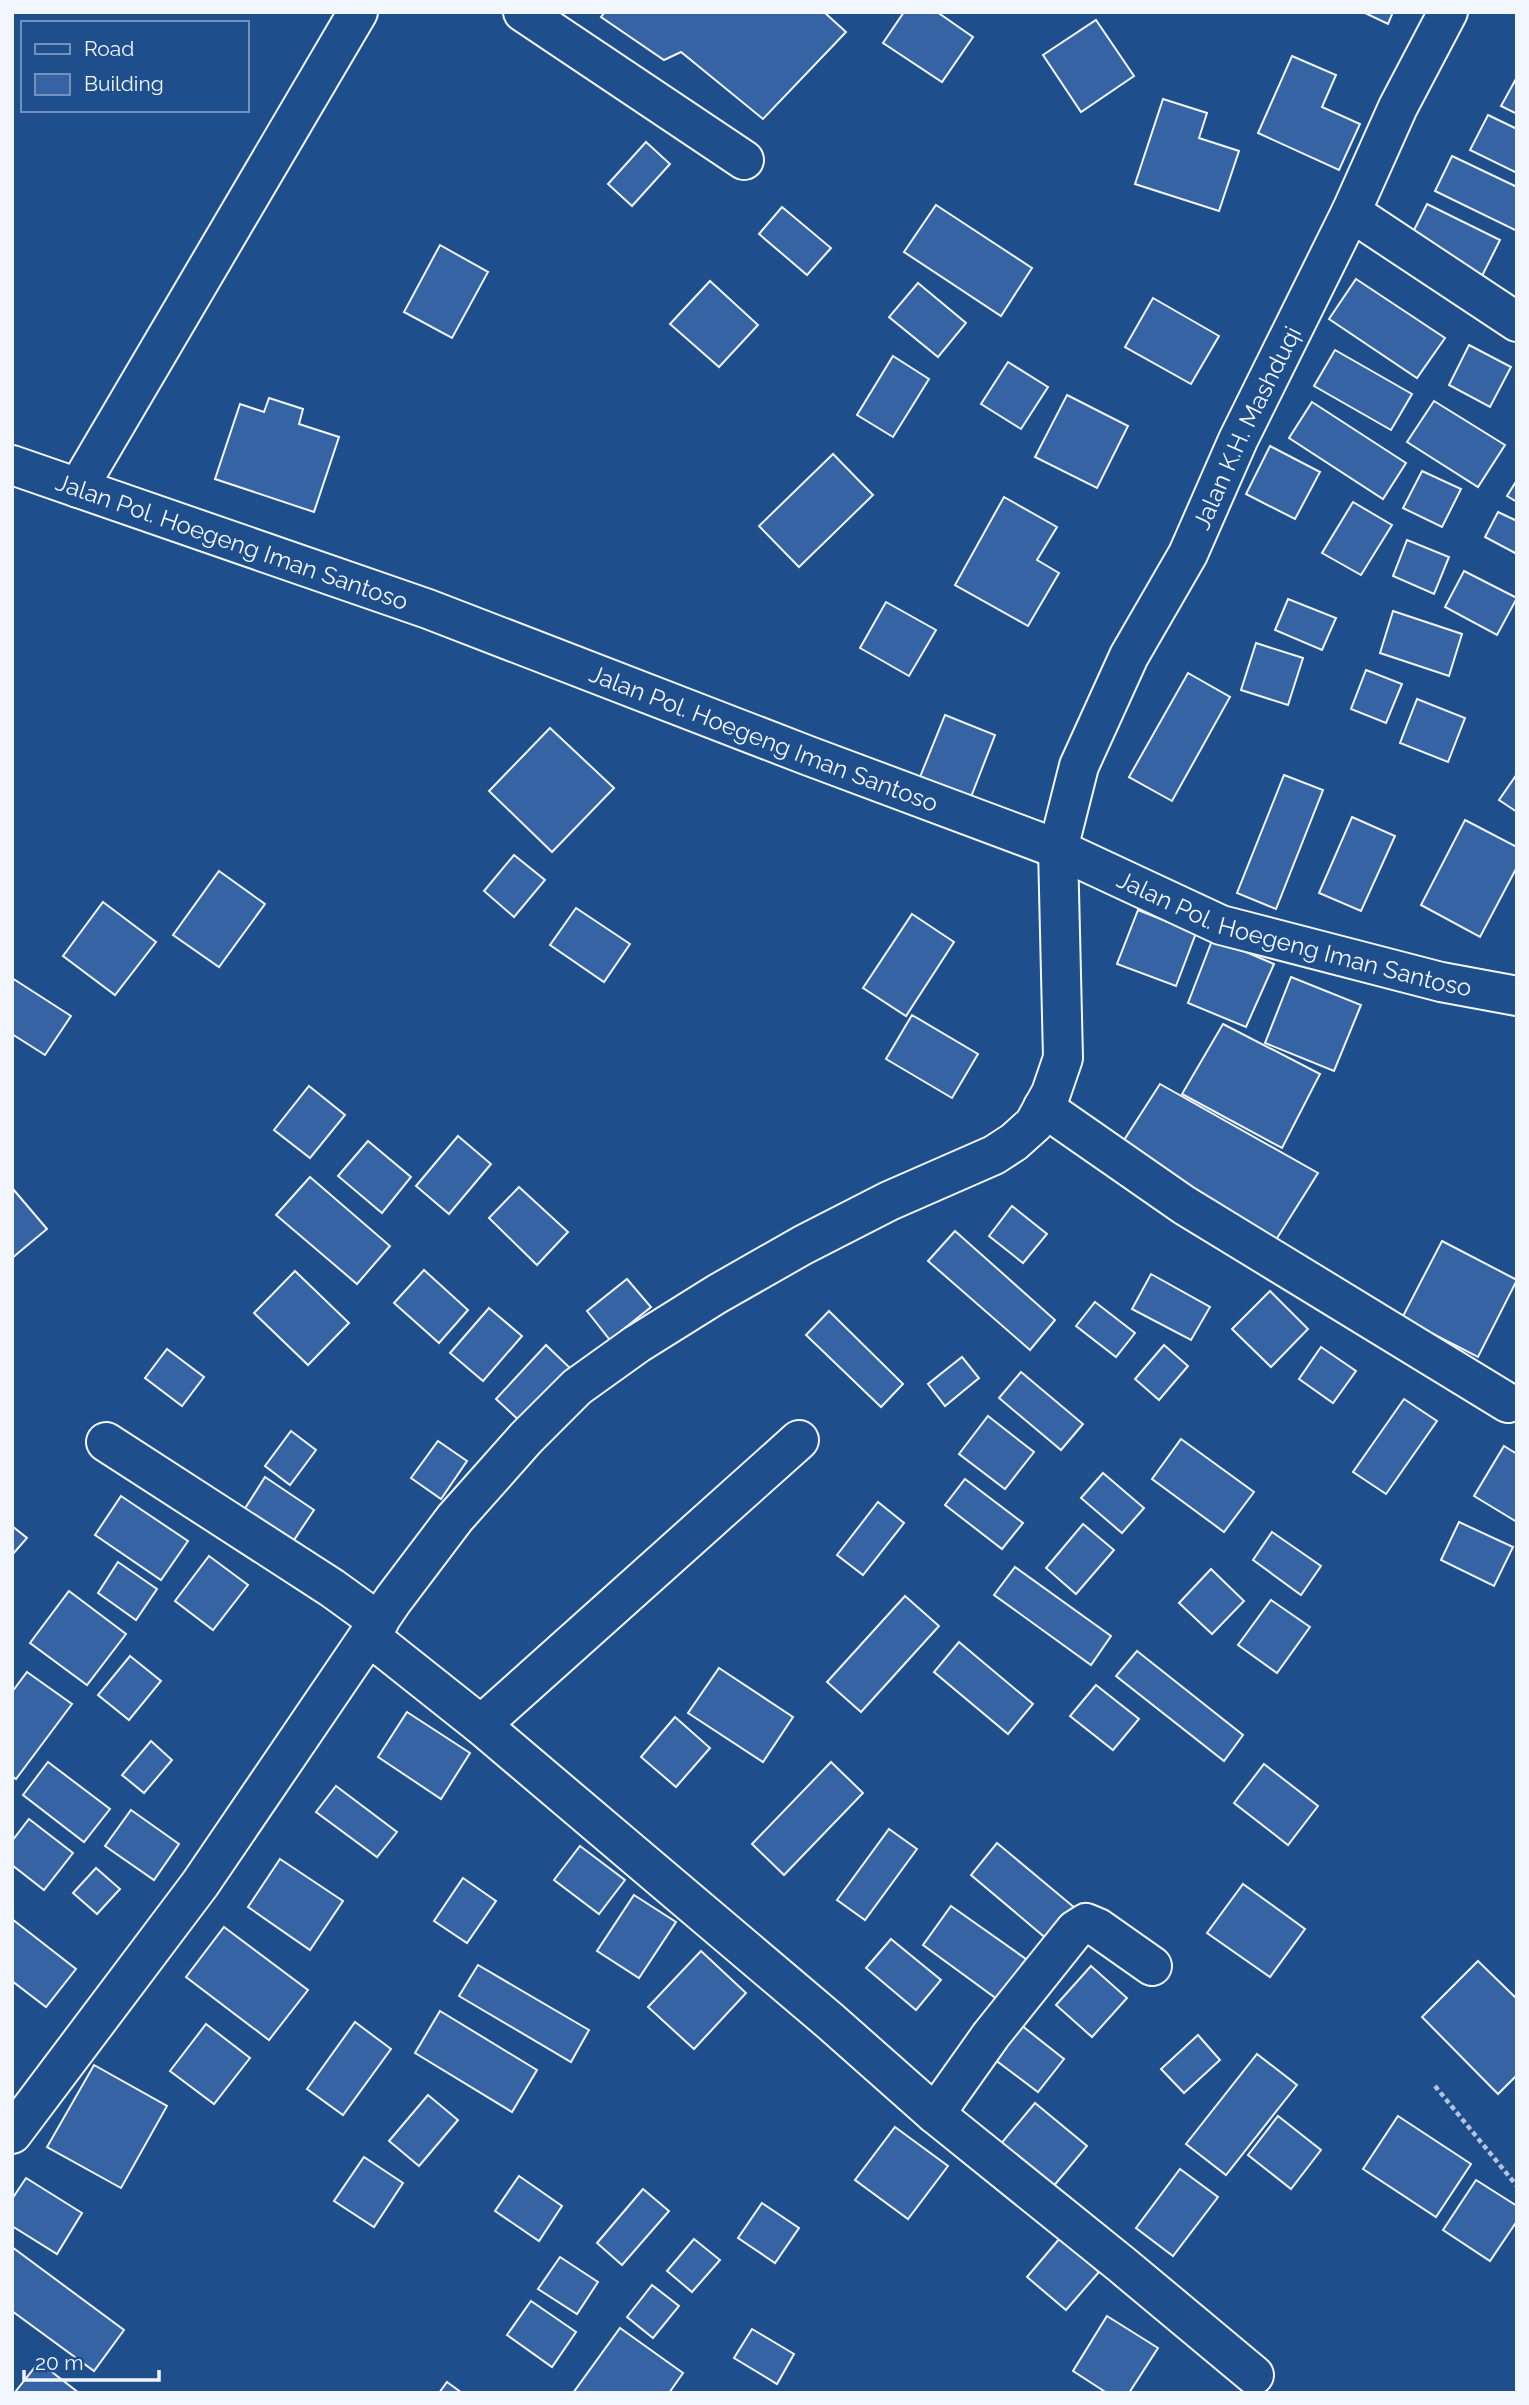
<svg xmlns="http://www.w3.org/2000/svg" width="1529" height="2405" viewBox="0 0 1529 2405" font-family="Raleway,sans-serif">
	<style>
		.building { fill: #3563a3; stroke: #f2f6ff; stroke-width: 2 }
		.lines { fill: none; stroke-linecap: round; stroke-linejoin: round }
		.minor-casing { stroke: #f2f6ff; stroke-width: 42 }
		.tertiary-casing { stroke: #f2f6ff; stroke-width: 42 }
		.path { stroke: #b3c4dc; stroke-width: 4.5; stroke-dasharray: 5 3.5; stroke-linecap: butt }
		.minor { stroke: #1f4e8c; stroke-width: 38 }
		.tertiary { stroke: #1f4e8c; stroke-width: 38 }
		.labels { text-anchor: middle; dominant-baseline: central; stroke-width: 5; stroke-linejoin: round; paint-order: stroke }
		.street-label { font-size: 24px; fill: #f2f6ff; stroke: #1f4e8c }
	</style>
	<rect width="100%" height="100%" fill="#1f4e8c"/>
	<g class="building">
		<polygon points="605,12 824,12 846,32 763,119 681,52 664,60 601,17"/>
		<polygon points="904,12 937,12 973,37 942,82 883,43"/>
		<polygon points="1363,12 1393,12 1388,24"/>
		<polygon points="1096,20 1134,76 1081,112 1043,55"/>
		<polygon points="1292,56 1336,75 1322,107 1360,124 1339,170 1258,133"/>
		<polygon points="1517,77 1517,114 1501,106"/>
		<polygon points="1163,99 1207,113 1199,138 1239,151 1219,211 1135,184"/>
		<polygon points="1488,115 1517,129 1517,173 1470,150"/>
		<polygon points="646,142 670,164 632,206 608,184"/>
		<polygon points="1452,156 1517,187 1517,231 1435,191"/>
		<polygon points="1427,204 1500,240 1482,276 1409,240"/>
		<polygon points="936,205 1032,268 1001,316 904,252"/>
		<polygon points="782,207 831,248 807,275 759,234"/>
		<polygon points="440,245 488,272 452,338 404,312"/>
		<polygon points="1356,279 1445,338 1417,378 1329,319"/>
		<polygon points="710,281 758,325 719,367 670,324"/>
		<polygon points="918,283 966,323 938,357 889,317"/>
		<polygon points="1153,298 1219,336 1191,384 1125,347"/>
		<polygon points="1469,345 1511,367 1490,407 1449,385"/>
		<polygon points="1335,350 1412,394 1391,430 1314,386"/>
		<polygon points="893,356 929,379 893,437 857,415"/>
		<polygon points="1008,362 1048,387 1021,429 981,404"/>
		<polygon points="1067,395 1128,426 1097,488 1035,457"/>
		<polygon points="269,398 303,409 299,424 339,437 314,512 215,479 240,404 264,412"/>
		<polygon points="1434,401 1505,445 1478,487 1407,442"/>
		<polygon points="1312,402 1406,463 1383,499 1289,438"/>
		<polygon points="1270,446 1320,472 1295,519 1246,494"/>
		<polygon points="833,454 873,495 799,567 759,526"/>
		<polygon points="1422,471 1461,489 1442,527 1403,508"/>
		<polygon points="1517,480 1517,502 1507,496"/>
		<polygon points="1004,497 1057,527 1037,560 1059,573 1028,626 955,585"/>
		<polygon points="1353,502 1392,525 1361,575 1322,553"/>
		<polygon points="1498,512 1517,521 1517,554 1485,537"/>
		<polygon points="1407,540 1449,557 1434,594 1393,576"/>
		<polygon points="1464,571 1517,598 1497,635 1445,607"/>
		<polygon points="1288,599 1336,618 1322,650 1275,630"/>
		<polygon points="886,602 936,630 909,676 860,648"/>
		<polygon points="1393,611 1462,634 1449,676 1380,653"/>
		<polygon points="1256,643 1303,658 1288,705 1241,690"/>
		<polygon points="1366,670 1402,684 1386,723 1351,709"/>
		<polygon points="1188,673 1230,697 1172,801 1129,777"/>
		<polygon points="1417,699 1465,718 1448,762 1400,743"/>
		<polygon points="945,715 995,735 971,797 920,777"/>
		<polygon points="550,728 614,788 552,852 489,791"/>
		<polygon points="1517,774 1517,812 1499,800"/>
		<polygon points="1284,775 1323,790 1276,909 1237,893"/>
		<polygon points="1352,817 1395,836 1361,911 1319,893"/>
		<polygon points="1465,820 1517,847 1517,867 1480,937 1421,905"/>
		<polygon points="514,855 545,880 514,917 484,891"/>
		<polygon points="219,871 265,904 219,967 173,935"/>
		<polygon points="103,902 156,942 115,995 63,956"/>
		<polygon points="576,908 630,944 604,982 550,945"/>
		<polygon points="1138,910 1196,933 1176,986 1117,964"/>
		<polygon points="912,914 954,942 906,1016 863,988"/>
		<polygon points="1213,938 1274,964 1246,1027 1188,1003"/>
		<polygon points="1291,977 1361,1005 1334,1071 1265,1043"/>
		<polygon points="12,978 71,1016 45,1055 12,1034"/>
		<polygon points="912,1015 978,1054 952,1098 886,1059"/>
		<polygon points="1223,1024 1320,1074 1282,1148 1182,1094"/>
		<polygon points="1160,1084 1318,1173 1274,1243 1117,1151"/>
		<polygon points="309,1086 345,1115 310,1158 274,1130"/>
		<polygon points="458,1136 491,1164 449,1214 416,1186"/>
		<polygon points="368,1141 411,1177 382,1213 338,1176"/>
		<polygon points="310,1177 390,1246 357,1284 276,1215"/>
		<polygon points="519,1187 568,1232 537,1265 489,1218"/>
		<polygon points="13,1189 47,1229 12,1258 12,1190"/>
		<polygon points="1012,1206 1047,1234 1023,1263 989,1236"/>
		<polygon points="955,1231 1055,1320 1030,1350 928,1261"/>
		<polygon points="1442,1241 1517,1280 1478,1357 1402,1318"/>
		<polygon points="424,1270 468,1310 439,1343 394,1303"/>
		<polygon points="295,1271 349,1323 308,1365 254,1313"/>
		<polygon points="1151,1274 1210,1307 1191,1340 1132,1309"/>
		<polygon points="627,1279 651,1307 610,1340 587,1311"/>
		<polygon points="1270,1291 1308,1329 1271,1367 1232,1329"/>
		<polygon points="1095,1302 1135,1333 1116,1357 1076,1326"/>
		<polygon points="489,1308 522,1336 483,1381 450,1353"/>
		<polygon points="829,1311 903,1384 881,1407 806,1335"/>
		<polygon points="546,1345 572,1370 522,1423 496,1399"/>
		<polygon points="1164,1345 1188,1366 1159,1400 1135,1379"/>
		<polygon points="1321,1347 1356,1371 1333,1403 1299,1379"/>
		<polygon points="167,1349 204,1377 182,1406 145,1378"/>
		<polygon points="962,1357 979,1378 945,1406 928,1384"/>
		<polygon points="1021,1372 1083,1424 1061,1450 999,1398"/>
		<polygon points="1404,1399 1437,1421 1386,1494 1353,1472"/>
		<polygon points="988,1416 1034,1452 1005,1489 959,1454"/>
		<polygon points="291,1431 316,1450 290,1485 265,1466"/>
		<polygon points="1181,1439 1254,1492 1224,1532 1152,1479"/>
		<polygon points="438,1441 467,1461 441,1499 411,1478"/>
		<polygon points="1504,1446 1517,1454 1517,1522 1474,1496"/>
		<polygon points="1103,1473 1144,1508 1122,1533 1081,1498"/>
		<polygon points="265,1477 314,1510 292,1543 244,1510"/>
		<polygon points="965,1479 1023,1523 1002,1549 945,1505"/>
		<polygon points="121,1496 188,1541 161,1580 95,1535"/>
		<polygon points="878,1502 904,1523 863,1575 837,1555"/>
		<polygon points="1459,1522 1513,1547 1494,1586 1441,1560"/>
		<polygon points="1083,1524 1114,1550 1076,1594 1046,1568"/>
		<polygon points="12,1526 27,1538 12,1555"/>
		<polygon points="1272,1532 1321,1566 1301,1595 1253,1560"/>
		<polygon points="209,1556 248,1585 213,1630 175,1601"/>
		<polygon points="118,1562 157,1589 136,1620 98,1593"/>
		<polygon points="1015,1567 1111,1636 1091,1665 994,1595"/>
		<polygon points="1211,1569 1244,1601 1212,1634 1179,1603"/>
		<polygon points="69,1591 126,1634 87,1685 30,1643"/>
		<polygon points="905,1596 939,1626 861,1712 827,1682"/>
		<polygon points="1271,1600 1310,1627 1277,1673 1238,1645"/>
		<polygon points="959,1642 1033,1704 1008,1734 934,1672"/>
		<polygon points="1137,1651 1243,1735 1224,1761 1116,1676"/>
		<polygon points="130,1656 161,1681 129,1720 98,1695"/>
		<polygon points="719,1668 793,1717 763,1762 688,1713"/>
		<polygon points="27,1672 72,1704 16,1779 12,1776 12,1692"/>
		<polygon points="1096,1685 1139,1719 1113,1750 1070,1716"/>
		<polygon points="407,1712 470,1753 441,1799 378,1757"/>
		<polygon points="675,1717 710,1748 676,1787 641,1757"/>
		<polygon points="151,1741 172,1760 144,1793 122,1775"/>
		<polygon points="48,1762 110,1809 84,1842 23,1795"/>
		<polygon points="831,1762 863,1793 784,1875 752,1844"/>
		<polygon points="1264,1764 1318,1806 1288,1845 1234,1803"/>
		<polygon points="336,1786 397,1832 377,1857 316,1812"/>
		<polygon points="131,1810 179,1844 154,1880 105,1846"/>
		<polygon points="29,1819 73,1853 44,1890 12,1865 12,1841"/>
		<polygon points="889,1829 917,1849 865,1920 837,1900"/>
		<polygon points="997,1843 1075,1908 1048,1940 971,1875"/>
		<polygon points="580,1846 625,1880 599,1914 554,1880"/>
		<polygon points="280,1859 343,1901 310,1950 248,1907"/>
		<polygon points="96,1868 120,1889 97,1914 73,1893"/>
		<polygon points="463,1878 496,1901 467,1943 434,1921"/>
		<polygon points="1243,1884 1305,1929 1270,1977 1207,1933"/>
		<polygon points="634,1895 676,1922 639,1978 597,1951"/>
		<polygon points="951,1906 1026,1959 997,1999 923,1945"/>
		<polygon points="12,1919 76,1969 46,2007 12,1981"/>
		<polygon points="224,1927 308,1990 269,2040 186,1977"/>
		<polygon points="891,1939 941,1980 916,2010 866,1968"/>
		<polygon points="701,1951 746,1993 694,2049 648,2007"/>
		<polygon points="1478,1961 1517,1999 1517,2075 1498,2094 1422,2017"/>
		<polygon points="478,1965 589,2030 571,2062 459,1996"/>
		<polygon points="1091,1966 1127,1998 1092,2037 1056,2005"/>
		<polygon points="440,2011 537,2070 512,2112 415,2053"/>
		<polygon points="355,2022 391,2049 343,2115 307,2089"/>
		<polygon points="206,2024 250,2058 214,2104 170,2071"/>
		<polygon points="1021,2025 1064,2059 1038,2092 994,2059"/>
		<polygon points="1198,2035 1220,2060 1184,2093 1161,2069"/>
		<polygon points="1257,2054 1297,2085 1226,2175 1186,2144"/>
		<polygon points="94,2065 167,2106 121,2188 47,2147"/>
		<polygon points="428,2095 458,2120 419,2166 389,2141"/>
		<polygon points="1035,2103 1087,2146 1052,2188 999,2146"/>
		<polygon points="1278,2116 1321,2150 1291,2189 1248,2155"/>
		<polygon points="1398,2116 1471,2164 1436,2217 1363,2169"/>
		<polygon points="895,2127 948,2166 908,2219 855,2180"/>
		<polygon points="364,2157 403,2183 374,2227 334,2201"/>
		<polygon points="1180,2169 1218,2197 1173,2256 1136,2228"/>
		<polygon points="519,2176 562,2206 539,2241 495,2211"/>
		<polygon points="26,2178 82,2213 57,2254 12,2226 12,2199"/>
		<polygon points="1476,2180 1517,2206 1517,2221 1490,2261 1443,2230"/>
		<polygon points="643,2189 669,2211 622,2265 597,2243"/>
		<polygon points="762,2203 799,2228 775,2263 738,2238"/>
		<polygon points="1060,2238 1099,2272 1066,2310 1027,2277"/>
		<polygon points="694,2239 720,2260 692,2292 667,2271"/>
		<polygon points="12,2247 124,2330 94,2371 12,2311"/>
		<polygon points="560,2257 598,2282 577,2314 538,2289"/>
		<polygon points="652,2285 679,2306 653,2338 627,2317"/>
		<polygon points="531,2301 576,2332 552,2367 507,2335"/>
		<polygon points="1107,2316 1158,2348 1129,2393 1107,2393 1073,2371"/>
		<polygon points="620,2328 683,2373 669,2393 573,2393"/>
		<polygon points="752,2329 794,2354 777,2384 734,2358"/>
		<polygon points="39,2362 79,2393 19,2393 16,2391"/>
		<polygon points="447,2382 462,2393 439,2393"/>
	</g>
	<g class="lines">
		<defs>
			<g id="minor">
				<polyline points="523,12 744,160"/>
				<polyline points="1351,212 1517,322"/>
				<polyline points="78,488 358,12"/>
				<polyline points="1043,1107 1184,1205 1508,1403"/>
				<polyline points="106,1442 332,1588 379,1622"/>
				<polyline points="369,1636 481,1725 830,2021 935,2114 1121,2264 1254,2375"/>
				<polyline points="481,1725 799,1440"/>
				<polyline points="935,2114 991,2035 1075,1930 1086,1923 1098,1928 1152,1966"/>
				<path id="s1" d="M12 2134 200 1884 393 1600 455 1518 526 1438 577 1387 637 1344 717 1294 803 1245 889 1201 994 1155 1014 1142 1034 1124 1051 1093 1063 1058 1058 849 1079 766 1129 656 1188 554 1238 440 1351 212 1398 107 1448 12"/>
			</g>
			<g id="tertiary">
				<path id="s2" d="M12 465 428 609 809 756 1058 849 1221 925 1441 982 1517 996"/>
			</g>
		</defs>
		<use href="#minor" class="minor-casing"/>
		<use href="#tertiary" class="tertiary-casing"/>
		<polyline class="path" points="1435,2086 1517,2186"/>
		<use href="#minor" class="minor"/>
		<use href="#tertiary" class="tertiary"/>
	</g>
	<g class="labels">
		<g class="street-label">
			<text stroke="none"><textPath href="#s1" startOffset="2212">Jalan K.H. Mashduqi</textPath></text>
			<text stroke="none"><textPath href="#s2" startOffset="233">Jalan Pol. Hoegeng Iman Santoso</textPath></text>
			<text stroke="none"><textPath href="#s2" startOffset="800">Jalan Pol. Hoegeng Iman Santoso</textPath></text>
			<text stroke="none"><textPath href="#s2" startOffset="1367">Jalan Pol. Hoegeng Iman Santoso</textPath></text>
		</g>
	</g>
	<rect width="1529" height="2405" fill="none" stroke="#f2f6ff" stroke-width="28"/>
	<rect x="21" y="21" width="228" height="91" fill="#1f4e8c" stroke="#7391ba" stroke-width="2"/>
	<rect x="35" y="44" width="35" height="10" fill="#1f4e8c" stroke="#7391ba" stroke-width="2"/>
	<text x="84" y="56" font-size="21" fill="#f2f6ff">Road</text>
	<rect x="35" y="74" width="35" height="21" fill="#3563a3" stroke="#7391ba" stroke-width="2"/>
	<text x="84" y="91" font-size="21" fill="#f2f6ff">Building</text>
	<path d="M24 2370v10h135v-10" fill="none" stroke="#f2f6ff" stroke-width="3.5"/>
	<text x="35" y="2370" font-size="21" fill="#f2f6ff" stroke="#1f4e8c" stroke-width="5" paint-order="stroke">20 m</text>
</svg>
